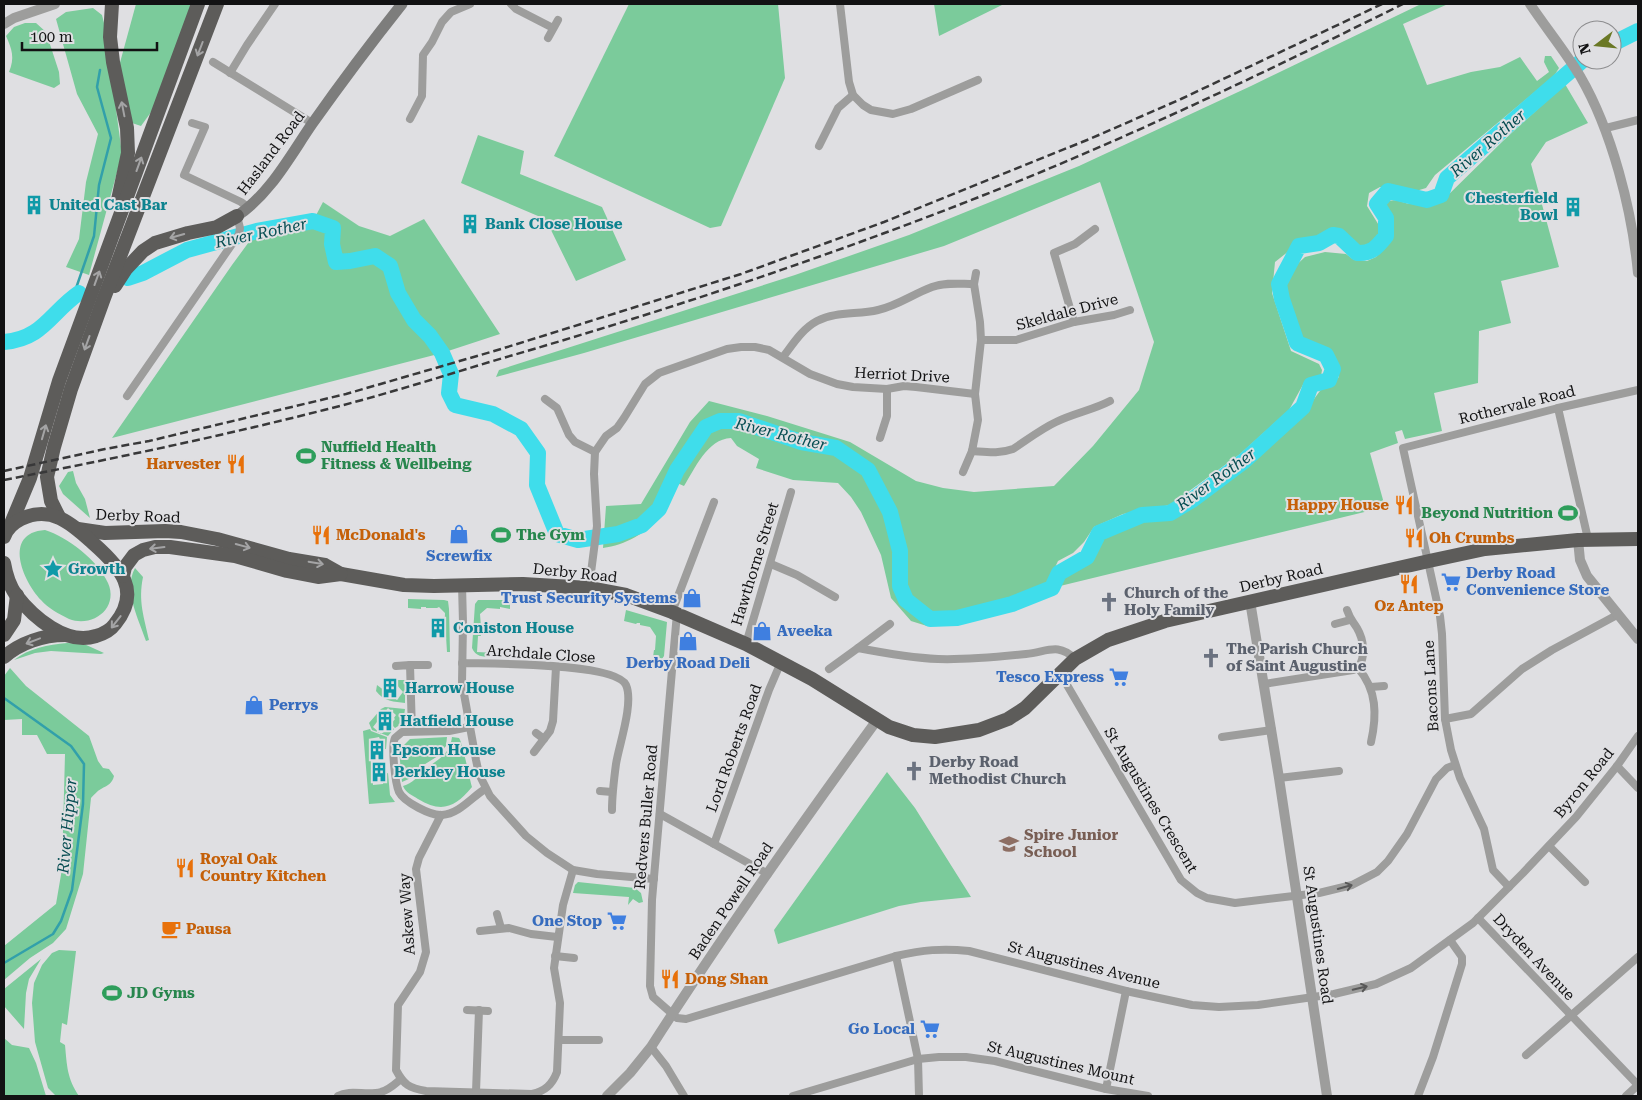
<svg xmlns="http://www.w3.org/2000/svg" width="1642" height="1100" viewBox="0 0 1642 1100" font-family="'Roboto Serif',serif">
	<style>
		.green { fill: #7bcb9b }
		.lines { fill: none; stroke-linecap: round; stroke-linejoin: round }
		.stream { stroke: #32a0aa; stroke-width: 2.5 }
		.river { stroke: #3fddeb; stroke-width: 16 }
		.minor { stroke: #9d9d9c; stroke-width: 8 }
		.tertiary { stroke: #9d9d9c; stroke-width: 10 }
		.secondary { stroke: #7d7d7c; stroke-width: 11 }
		.trunk { stroke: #5d5c5a; stroke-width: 14 }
		.rail { stroke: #383839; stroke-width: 2.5; stroke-dasharray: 8 4; stroke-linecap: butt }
		.oneway { stroke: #a4a4a5 }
		.oneway2 { stroke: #585858 }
		.labels { text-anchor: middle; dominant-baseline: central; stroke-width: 4; stroke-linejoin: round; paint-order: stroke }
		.street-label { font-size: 15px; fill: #121213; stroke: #dfdfe2 }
		.culture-label { font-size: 15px; font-weight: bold; fill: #0d838f; stroke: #dfdfe2; text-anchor: start }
		.leisure-label { font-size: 15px; font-weight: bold; fill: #27864d; stroke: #dfdfe2; text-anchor: start }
		.food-label { font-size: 15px; font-weight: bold; fill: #c56008; stroke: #dfdfe2; text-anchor: start }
		.shop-label { font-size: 15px; font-weight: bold; fill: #366cbe; stroke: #dfdfe2; text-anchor: end }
		.worship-label { font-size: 15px; font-weight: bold; fill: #5b616d; stroke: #dfdfe2; text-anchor: start }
		.education-label { font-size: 15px; font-weight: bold; fill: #785e54; stroke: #dfdfe2; text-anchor: start }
		.water-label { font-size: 16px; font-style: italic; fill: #064d52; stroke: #dfdfe2 }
	</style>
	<rect width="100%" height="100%" fill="#dfdfe2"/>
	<g class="green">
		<polygon points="136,4 193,4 154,108 141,126 132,123 118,70"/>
		<polygon points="629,4 778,4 785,78 721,226 710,228 554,156"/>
		<polygon points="934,4 1004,4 939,36"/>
		<path d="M1421 4H1448L1403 24 1427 85 1471 72 1500 67 1520 57 1537 81 1549 72 1544 62 1545 56H1551L1559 68 1554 76 1435 175 1426 188 1416 191 1393 187H1380L1369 193 1367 206 1380 227V235L1369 244 1360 246 1349 240 1342 231 1309 242 1299 243 1275 262 1272 293 1291 351 1319 364 1322 370 1321 376 1305 381 1289 410 1240 454 1170 505 1123 514 1094 527 1084 542 1073 553 1058 561 1049 580V585L1012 599 958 613 932 614 927 626 911 621 891 598 881 555 861 512 851 497 838 483 793 480 756 468 759 459 737 446 731 438C707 439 695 469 684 486L677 483C672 494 668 507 661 516 647 533 625 545 603 548L606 506 641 504 690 422 709 401 767 416 850 442 916 481 943 488 974 492 1054 486 1093 446 1139 390 1154 342 1100 182 944 246 584 353 496 377 499 370 795 275 909 235 1079 166 1251 86Z"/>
		<polygon points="93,8 102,15 105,27 122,154 89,275 66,267 79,239 86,182 98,134 77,94 56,19 66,12"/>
		<path d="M25 23H36L46 32 59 72 60 84 54 88 9 72C15 58 12 49 6 36L14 27Z"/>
		<path d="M1565 84 1588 123 1546 142 1531 164 1559 267 1501 281 1511 323 1479 331 1478 383 1434 393 1442 431 1405 439 1402 430 1395 432 1398 443 1370 453 1385 507 1060 586 1063 576 1090 561 1101 538 1143 521 1169 518 1176 515 1244 468 1306 410 1325 384H1331L1339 377 1329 354 1301 341 1285 285 1291 270 1305 257 1325 252 1346 254 1354 260 1367 261 1376 257 1391 238 1390 219 1384 207V204C1394 196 1401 203 1411 204 1421 205 1431 204 1440 203L1504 140Z"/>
		<polygon points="478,135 524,151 520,174 602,207 626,260 576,281 551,230 538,216 461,183"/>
		<polygon points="323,202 359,226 390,236 424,219 500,334 442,353 112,438 232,265 257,231 313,221"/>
		<polygon points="73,471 76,483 85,499 90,518 63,494 59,486 68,472"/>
		<path d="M45 530C67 537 98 560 108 583 119 608 93 628 69 619 59 614 48 608 41 600 23 581 2 533 45 530Z"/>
		<path d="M135 568 143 577C138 601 144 617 149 640L146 641C139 620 123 590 135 568Z"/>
		<polygon points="408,599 444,600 448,601 449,609 450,652 447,652 446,636 444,636 445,613 439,607 437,608 426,608 426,607 421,607 421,609 408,608"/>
		<path d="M478 600H510V609L500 607V609L487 608 480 614 481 627H479L481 636H478L477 652 496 653V657C486 657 476 658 472 648L475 604Z"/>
		<polygon points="626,610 667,622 664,656 662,659 653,657 654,650 655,650 656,636 650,627 640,625 640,623 637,623 636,624 624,621"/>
		<path d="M67 643 84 644 104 653 101 654 51 651 35 653 14 660C29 648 48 645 67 643Z"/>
		<path d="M10 668 26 686 89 736 98 761 103 768 109 769 114 776C112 784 108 785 101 789 97 791 94 795 91 798L83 874 66 929 53 943 30 958 4 980V946L56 904 62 869 65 754H47L37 735H22V719L4 720V676Z"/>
		<path d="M397 680H405V703C395 702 383 701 376 691L377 685 397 700 403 692 396 684Z"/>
		<polygon points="385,707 405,709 403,723 395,728 391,724 395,719 394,718 396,715 388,708 373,727 381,734 391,727 394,729 388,736 372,730 369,723 381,709"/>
		<polygon points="370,729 371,731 387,737 386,749 384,749 379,737 369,739 373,785 383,784 385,774 388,773 390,795 395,802 369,804 363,731"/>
		<polygon points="447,737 446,746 438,756 422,766 411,778 402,782 399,750 410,739"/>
		<path d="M452 737 459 738C463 744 469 777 472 787 455 808 441 813 418 799 412 795 406 793 403 786 413 783 417 777 425 770 438 758 449 757 452 737Z"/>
		<polygon points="887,772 915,808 971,897 921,902 899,906 778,944 774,930"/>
		<polygon points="578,882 635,888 641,893 643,902 639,903 633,899 628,905 629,897 573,893 575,885"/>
		<path d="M59 950 76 951 67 1025 62 1023 60 1042 65 1045C67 1066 67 1078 79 1096H56L48 1088 35 1042 32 1003 34 983 42 965 52 953Z"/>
		<polygon points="41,959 29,979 26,993 24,1029 4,1006 4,989"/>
		<polygon points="4,1038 12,1045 29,1048 36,1063 46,1096 4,1096"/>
	</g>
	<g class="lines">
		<g class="stream">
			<polyline points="73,297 94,236 99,185 111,138 97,87 100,70"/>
			<polyline points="4,698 71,746 84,764 83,804 72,890 61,921 53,934 4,963"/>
		</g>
		<g class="river">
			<polyline points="1612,44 1638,31"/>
			<path d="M128 278 143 273 187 250 257 231 313 221 333 228 332 244 336 262 350 261 375 256 390 266 398 293 414 320 430 336 442 353 451 374 449 393 455 405 493 414 521 429 538 453 537 485 557 534 578 540 618 534 642 525 659 509 677 470 706 427 720 421H739L801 442 836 448 868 470 890 512 900 551V586L906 600 930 619 957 618 1012 604 1052 588 1059 573 1087 557 1099 533 1142 515 1170 513 1192 500 1244 461 1303 407 1311 385 1329 380 1333 369 1326 355 1297 343 1282 299 1279 284 1299 246 1319 243 1333 235 1339 236 1357 253C1372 254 1377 247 1386 236V218L1377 204 1388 191 1427 200 1441 195 1447 178 1583 60"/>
			<path d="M4 342C43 339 51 312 79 293"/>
		</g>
		<g class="minor">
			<polyline points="511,4 516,9 553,28"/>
			<polyline points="840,4 849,82 853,95 863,105 871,110 893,114 911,109 978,80"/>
			<polyline points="548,38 558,20"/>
			<polyline points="213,62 312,123"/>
			<polyline points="230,73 247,45 275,4"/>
			<polyline points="410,119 422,96 423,55 432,42 442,22 451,12 470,4"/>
			<polyline points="192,123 205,127 184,175 241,202 249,208"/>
			<polyline points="1606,128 1638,120"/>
			<polyline points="819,146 838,108 853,95"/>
			<polyline points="1074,322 1054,253 1075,244 1095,229"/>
			<polyline points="981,340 1016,340 1074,322 1114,315 1130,310"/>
			<path d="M783 357C793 344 802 329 817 321 836 311 858 315 878 310 897 306 913 294 932 287 945 282 960 284 974 284"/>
			<polyline points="127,396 239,234 240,228 237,216"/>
			<polyline points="545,399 557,408 569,435 575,442 595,452"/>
			<polyline points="1558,408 1588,539"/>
			<polyline points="880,438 887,416 887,389"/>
			<path d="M972 451C987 452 999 454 1013 449 1027 440 1041 429 1056 422 1074 413 1093 410 1110 401"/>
			<polyline points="963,472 972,451 978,420 975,394 981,340 980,322 974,284 976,273"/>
			<polyline points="771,564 797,575 835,597"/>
			<polyline points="462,585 463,623 462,683 476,760 479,774 490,796 526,836 547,853 573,870 597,874 654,879"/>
			<polyline points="589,588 597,526 594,474 595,452 606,436 617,428 624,418 645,384 659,373 727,349 741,347 755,347 769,350 810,374 837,384 853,387 887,389 904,386 916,387 975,394"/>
			<path d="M1347 610C1350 619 1352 620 1357 628 1364 640 1366 657 1358 668"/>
			<polyline points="672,612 714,502"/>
			<path d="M677 613 652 900 650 986 653 997 677 1018 686 1019 896 956C923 950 942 948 969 951L1126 991 1192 1005 1219 1007 1258 1005 1334 994 1376 984 1411 968 1473 923 1523 873 1576 817 1617 766 1638 736"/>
			<polyline points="1335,624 1350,620"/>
			<polyline points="746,644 791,492"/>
			<polyline points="858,648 890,624"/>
			<path d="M462 663C487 664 615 662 626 685 634 703 619 745 616 764 614 779 612 794 612 810"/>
			<polyline points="410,665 428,665"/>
			<polyline points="396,666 410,665 412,731"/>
			<path d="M1358 668C1377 690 1377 715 1371 742"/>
			<path d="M829 669 858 648C884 653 911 658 938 659 967 660 997 657 1026 654 1047 652 1058 642 1075 659"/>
			<polyline points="1060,673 1181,880 1197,893 1207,898 1235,903 1319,893 1352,885 1377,872 1388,861 1407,834 1436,779 1447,768 1455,765"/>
			<polyline points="1264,684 1353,670 1358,668"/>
			<polyline points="1371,687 1384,686"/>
			<polyline points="1445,719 1471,714 1522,669 1552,650 1617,615"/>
			<path d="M469 727 449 731 402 732 395 738C391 745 395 783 399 792 404 802 431 816 442 815 459 814 472 797 485 789"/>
			<polyline points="536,733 544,739"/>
			<polyline points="1222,737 1272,730"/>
			<polyline points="534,752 550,731 553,721 556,667"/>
			<polyline points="1617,766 1638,788"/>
			<polyline points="1279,778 1339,771"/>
			<polyline points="600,791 612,792"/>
			<polyline points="660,814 768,874"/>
			<path d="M441 815 419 858 416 869 426 952 420 972 398 1005 396 1070C404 1085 409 1088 426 1091L532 1094C545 1091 552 1085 557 1072L560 1003 554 968 563 905 573 870"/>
			<polyline points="714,844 769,690 781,662"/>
			<polyline points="1549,846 1585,882"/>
			<polyline points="1509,887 1493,870 1484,829 1460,778 1451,750 1445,719 1442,634 1440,616 1403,448 1558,408 1638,390"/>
			<polyline points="497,914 501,928"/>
			<polyline points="1478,918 1638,1085"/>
			<polyline points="480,931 509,928 531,934 557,937"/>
			<polyline points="555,956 574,958"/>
			<polyline points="896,956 918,1059 919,1096"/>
			<polyline points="467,1010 488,1011"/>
			<polyline points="559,1040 599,1040"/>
			<polyline points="651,1047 666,1066 684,1096"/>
			<polyline points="1526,1055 1638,957"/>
			<polyline points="1106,1089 1126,991"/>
			<polyline points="476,1092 479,1010"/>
			<path d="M338 1096C350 1089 367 1096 381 1092 389 1090 395 1084 401 1079"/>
			<polyline points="793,1096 918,1059 939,1057 966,1057 995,1061 1106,1089 1148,1096"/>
			<polyline points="1418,1096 1433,1057 1462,964 1462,957 1450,940"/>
			<polyline points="1626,1096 1638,1085"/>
		</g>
		<g class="tertiary">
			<path d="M1530 4C1546 28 1565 51 1580 76 1612 131 1632 210 1638 273"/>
			<polyline points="4,24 14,18 55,4"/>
			<polyline points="1578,540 1580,560 1587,576 1638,639"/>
			<polyline points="1250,601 1279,778 1327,1096"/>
			<path d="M607 1096 630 1073 651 1047C722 936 799 827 877 720"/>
		</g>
		<path class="secondary" d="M237 216C270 194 290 156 312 124 341 83 371 43 402 4"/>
		<g class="trunk">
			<polyline points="112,4 110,37 113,62 127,128 128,153 118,200"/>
			<polyline points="115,286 126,269 143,251 155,243 188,233 217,227 237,216"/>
			<polyline points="59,517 51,501 47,477 54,447 71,389 104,298 217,4"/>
			<polyline points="10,526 30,478 59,381 198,4"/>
			<polyline points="78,529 105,533 165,531 181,532 217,539 289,559 325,565 341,574 404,585 434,586 523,584 589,588 626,595 672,612 746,644 812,679 889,727 913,735 935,737 979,730 1008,719 1025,708 1075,659 1108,640 1165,621 1429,561 1485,549 1578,540 1638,539"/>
			<path d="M4 537C7 528 13 523 21 519 52 504 73 525 94 544 120 567 142 591 115 624 110 631 103 634 96 636 66 646 33 617 16 595 9 585 6 575 4 563"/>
			<polyline points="123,576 125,567 134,555 143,550 155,547 170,547 235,556 287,571 318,577 341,574"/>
			<polyline points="4,635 14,620 17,595"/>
			<path d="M4 657C20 643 43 635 65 635"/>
		</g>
		<g class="rail">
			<polyline points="4,471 105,449 149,441 346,394 501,349 741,274 884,222 1092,138 1181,99 1382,4"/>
			<path d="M4 480C111 459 218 437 324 410 384 395 443 376 503 358 679 307 854 248 1024 179 1153 126 1278 66 1403 4"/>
		</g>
	</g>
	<defs><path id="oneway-shaft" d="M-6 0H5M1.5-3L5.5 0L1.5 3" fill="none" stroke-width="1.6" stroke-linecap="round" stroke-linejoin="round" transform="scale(1.25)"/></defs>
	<g class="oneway">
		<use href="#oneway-shaft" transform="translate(200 49) rotate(111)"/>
		<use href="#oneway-shaft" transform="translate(123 109) rotate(-101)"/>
		<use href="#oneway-shaft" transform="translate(139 164) rotate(-70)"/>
		<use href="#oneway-shaft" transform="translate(177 236) rotate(164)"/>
		<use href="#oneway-shaft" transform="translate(97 278) rotate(-70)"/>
		<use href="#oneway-shaft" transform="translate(87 343) rotate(110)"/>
		<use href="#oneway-shaft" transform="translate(44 432) rotate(-74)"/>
		<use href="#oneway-shaft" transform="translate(243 546) rotate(15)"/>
		<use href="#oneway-shaft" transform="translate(157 548) rotate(173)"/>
		<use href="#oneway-shaft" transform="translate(316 563) rotate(10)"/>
		<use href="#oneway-shaft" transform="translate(116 622) rotate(128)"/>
		<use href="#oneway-shaft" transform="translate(33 641) rotate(159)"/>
	</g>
	<g class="oneway2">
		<use href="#oneway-shaft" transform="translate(1345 887) rotate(-16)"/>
		<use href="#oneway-shaft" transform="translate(1360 988) rotate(-13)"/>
	</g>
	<defs>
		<symbol id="building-bare" viewBox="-9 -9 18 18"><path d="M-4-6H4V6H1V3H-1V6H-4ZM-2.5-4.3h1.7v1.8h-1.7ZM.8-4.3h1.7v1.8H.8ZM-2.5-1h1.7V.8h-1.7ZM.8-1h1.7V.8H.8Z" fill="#0f9aa8" stroke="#dfdfe2" stroke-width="2.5" paint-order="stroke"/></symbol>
		<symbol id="stadium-bare" viewBox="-9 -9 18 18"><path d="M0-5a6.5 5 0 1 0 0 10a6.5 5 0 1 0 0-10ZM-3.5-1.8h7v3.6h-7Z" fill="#2e9e5b" stroke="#dfdfe2" stroke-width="2.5" paint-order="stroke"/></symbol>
		<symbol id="restaurant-bare" viewBox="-9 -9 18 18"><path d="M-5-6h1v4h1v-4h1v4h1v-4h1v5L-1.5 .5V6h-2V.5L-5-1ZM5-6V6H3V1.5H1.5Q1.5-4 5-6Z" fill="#e8710a" stroke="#dfdfe2" stroke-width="2.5" paint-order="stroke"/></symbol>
		<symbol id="shop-bare" viewBox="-9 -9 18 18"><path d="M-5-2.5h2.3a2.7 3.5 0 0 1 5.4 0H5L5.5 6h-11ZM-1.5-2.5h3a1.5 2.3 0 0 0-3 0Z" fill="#3f7fe0" stroke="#dfdfe2" stroke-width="2.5" paint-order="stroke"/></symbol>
		<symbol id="sight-bare" viewBox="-9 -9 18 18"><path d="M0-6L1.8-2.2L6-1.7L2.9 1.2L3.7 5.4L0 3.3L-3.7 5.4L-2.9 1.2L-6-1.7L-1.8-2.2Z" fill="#0f9aa8" stroke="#dfdfe2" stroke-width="2.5" paint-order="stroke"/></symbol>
		<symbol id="supermarket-bare" viewBox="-9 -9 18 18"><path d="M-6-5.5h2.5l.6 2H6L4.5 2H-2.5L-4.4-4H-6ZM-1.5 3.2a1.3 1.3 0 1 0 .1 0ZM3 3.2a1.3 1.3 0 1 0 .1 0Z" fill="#3f7fe0" stroke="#dfdfe2" stroke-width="2.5" paint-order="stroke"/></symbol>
		<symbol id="church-bare" viewBox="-9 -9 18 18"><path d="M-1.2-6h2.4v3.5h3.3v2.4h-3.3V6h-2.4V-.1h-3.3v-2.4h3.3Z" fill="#6b7280" stroke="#dfdfe2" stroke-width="2.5" paint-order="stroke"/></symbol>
		<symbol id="school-bare" viewBox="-9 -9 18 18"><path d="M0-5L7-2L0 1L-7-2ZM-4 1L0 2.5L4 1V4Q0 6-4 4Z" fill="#8d6e63" stroke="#dfdfe2" stroke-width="2.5" paint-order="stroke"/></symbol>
		<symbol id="cafe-bare" viewBox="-9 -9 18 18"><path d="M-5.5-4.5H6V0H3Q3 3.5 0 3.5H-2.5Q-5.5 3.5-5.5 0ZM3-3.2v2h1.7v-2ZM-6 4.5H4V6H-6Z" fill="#e8710a" stroke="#dfdfe2" stroke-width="2.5" paint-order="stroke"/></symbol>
	</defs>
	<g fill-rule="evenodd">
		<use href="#building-bare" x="20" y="191" width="28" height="28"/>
		<use href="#building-bare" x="1559" y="193" width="28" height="28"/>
		<use href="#building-bare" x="456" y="210" width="28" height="28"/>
		<use href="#stadium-bare" x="292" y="442" width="28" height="28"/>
		<use href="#restaurant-bare" x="222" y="450" width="28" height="28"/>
		<use href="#restaurant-bare" x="1390" y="491" width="28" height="28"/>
		<use href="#stadium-bare" x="1554" y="499" width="28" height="28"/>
		<use href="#shop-bare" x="445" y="520" width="28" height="28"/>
		<use href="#restaurant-bare" x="307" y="521" width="28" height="28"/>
		<use href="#stadium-bare" x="487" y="521" width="28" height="28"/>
		<use href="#restaurant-bare" x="1400" y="524" width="28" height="28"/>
		<use href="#sight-bare" x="39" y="555" width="28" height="28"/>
		<use href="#supermarket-bare" x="1437" y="568" width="28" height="28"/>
		<use href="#restaurant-bare" x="1395" y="570" width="28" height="28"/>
		<use href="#shop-bare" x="678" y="584" width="28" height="28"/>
		<use href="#church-bare" x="1095" y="588" width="28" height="28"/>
		<use href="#building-bare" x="424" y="614" width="28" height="28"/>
		<use href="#shop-bare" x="748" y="617" width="28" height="28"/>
		<use href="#shop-bare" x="674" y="627" width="28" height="28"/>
		<use href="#church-bare" x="1197" y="644" width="28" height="28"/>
		<use href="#supermarket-bare" x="1105" y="663" width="28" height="28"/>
		<use href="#building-bare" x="376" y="674" width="28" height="28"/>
		<use href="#shop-bare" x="240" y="691" width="28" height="28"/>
		<use href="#building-bare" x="371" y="707" width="28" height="28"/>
		<use href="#building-bare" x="363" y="736" width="28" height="28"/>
		<use href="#church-bare" x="900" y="757" width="28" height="28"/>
		<use href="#building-bare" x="365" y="758" width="28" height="28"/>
		<use href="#school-bare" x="995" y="830" width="28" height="28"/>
		<use href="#restaurant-bare" x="171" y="854" width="28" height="28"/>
		<use href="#supermarket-bare" x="603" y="907" width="28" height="28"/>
		<use href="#cafe-bare" x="157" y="915" width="28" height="28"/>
		<use href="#restaurant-bare" x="656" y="965" width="28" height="28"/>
		<use href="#stadium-bare" x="98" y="979" width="28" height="28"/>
		<use href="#supermarket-bare" x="916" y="1015" width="28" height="28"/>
	</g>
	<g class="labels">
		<g class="street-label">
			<text transform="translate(271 153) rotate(-53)">Hasland Road</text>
			<text transform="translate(1067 312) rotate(-15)">Skeldale Drive</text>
			<text transform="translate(902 375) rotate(3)">Herriot Drive</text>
			<text transform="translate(1517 405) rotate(-14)">Rothervale Road</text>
			<text transform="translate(138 516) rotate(2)">Derby Road</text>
			<text transform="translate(755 564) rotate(-73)">Hawthorne Street</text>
			<text transform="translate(575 573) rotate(6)">Derby Road</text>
			<text transform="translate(1281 578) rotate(-13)">Derby Road</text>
			<text transform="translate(541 654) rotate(4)">Archdale Close</text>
			<text transform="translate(1431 686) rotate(-93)">Bacons Lane</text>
			<text transform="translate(734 748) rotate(-70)">Lord Roberts Road</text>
			<text transform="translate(1584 783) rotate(-51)">Byron Road</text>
			<text transform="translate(1151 800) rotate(59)">St Augustines Crescent</text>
			<text transform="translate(646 817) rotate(-85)">Redvers Buller Road</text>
			<text transform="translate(731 901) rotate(-56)">Baden Powell Road</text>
			<text transform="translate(407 914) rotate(-94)">Askew Way</text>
			<text transform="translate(1318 935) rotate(82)">St Augustines Road</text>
			<text transform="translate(1534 957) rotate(47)">Dryden Avenue</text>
			<text transform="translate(1084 965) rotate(14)">St Augustines Avenue</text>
			<text transform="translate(1061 1063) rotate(13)">St Augustines Mount</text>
		</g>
		<g class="culture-label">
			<text x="1558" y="198" text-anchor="end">Chesterfield<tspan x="1558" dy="17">Bowl</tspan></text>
			<text x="49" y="205">United Cast Bar</text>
			<text x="485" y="224">Bank Close House</text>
			<text x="68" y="569">Growth</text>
			<text x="453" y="628">Coniston House</text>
			<text x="405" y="688">Harrow House</text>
			<text x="400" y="721">Hatfield House</text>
			<text x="392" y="750">Epsom House</text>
			<text x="394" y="772">Berkley House</text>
		</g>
		<g class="leisure-label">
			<text x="321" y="447">Nuffield Health<tspan x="321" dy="17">Fitness &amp; Wellbeing</tspan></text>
			<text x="1553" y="513" text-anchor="end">Beyond Nutrition</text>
			<text x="516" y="535">The Gym</text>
			<text x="127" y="993">JD Gyms</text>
		</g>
		<g class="food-label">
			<text x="221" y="464" text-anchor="end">Harvester</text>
			<text x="1389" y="505" text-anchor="end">Happy House</text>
			<text x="336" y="535">McDonald's</text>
			<text x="1429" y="538">Oh Crumbs</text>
			<text x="1409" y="606" text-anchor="middle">Oz Antep</text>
			<text x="200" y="859">Royal Oak<tspan x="200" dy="17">Country Kitchen</tspan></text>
			<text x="186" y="929">Pausa</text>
			<text x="685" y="979">Dong Shan</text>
		</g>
		<g class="shop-label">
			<text x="459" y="556" text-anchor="middle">Screwfix</text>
			<text x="1466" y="573" text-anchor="start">Derby Road<tspan x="1466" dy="17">Convenience Store</tspan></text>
			<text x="677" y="598">Trust Security Systems</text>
			<text x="777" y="631" text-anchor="start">Aveeka</text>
			<text x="688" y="663" text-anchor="middle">Derby Road Deli</text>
			<text x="1104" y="677">Tesco Express</text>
			<text x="269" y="705" text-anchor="start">Perrys</text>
			<text x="602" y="921">One Stop</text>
			<text x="915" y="1029">Go Local</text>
		</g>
		<g class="worship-label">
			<text x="1124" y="593">Church of the<tspan x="1124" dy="17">Holy Family</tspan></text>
			<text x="1226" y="649">The Parish Church<tspan x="1226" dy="17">of Saint Augustine</tspan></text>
			<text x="929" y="762">Derby Road<tspan x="929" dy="17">Methodist Church</tspan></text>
		</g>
		<g class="education-label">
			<text x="1024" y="835">Spire Junior<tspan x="1024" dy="17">School</tspan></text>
		</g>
		<g class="water-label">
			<text transform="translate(1488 143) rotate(-41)">River Rother</text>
			<text transform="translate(261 233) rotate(-12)">River Rother</text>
			<text transform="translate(781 434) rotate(14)">River Rother</text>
			<text transform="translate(1216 479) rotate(-36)">River Rother</text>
			<text transform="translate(67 826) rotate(-85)">River Hipper</text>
		</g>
	</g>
	<rect width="1642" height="1100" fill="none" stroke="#121213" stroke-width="10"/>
	<g transform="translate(1597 45) rotate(254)"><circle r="24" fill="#dfdfe2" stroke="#8d8d8f"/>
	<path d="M0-4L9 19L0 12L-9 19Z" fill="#6a7825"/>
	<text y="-8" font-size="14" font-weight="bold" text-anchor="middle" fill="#121213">N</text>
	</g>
	<path d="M22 42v8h135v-8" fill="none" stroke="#121213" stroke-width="2.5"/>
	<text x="30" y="42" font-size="15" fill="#121213" stroke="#dfdfe2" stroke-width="4" paint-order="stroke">100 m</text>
</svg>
